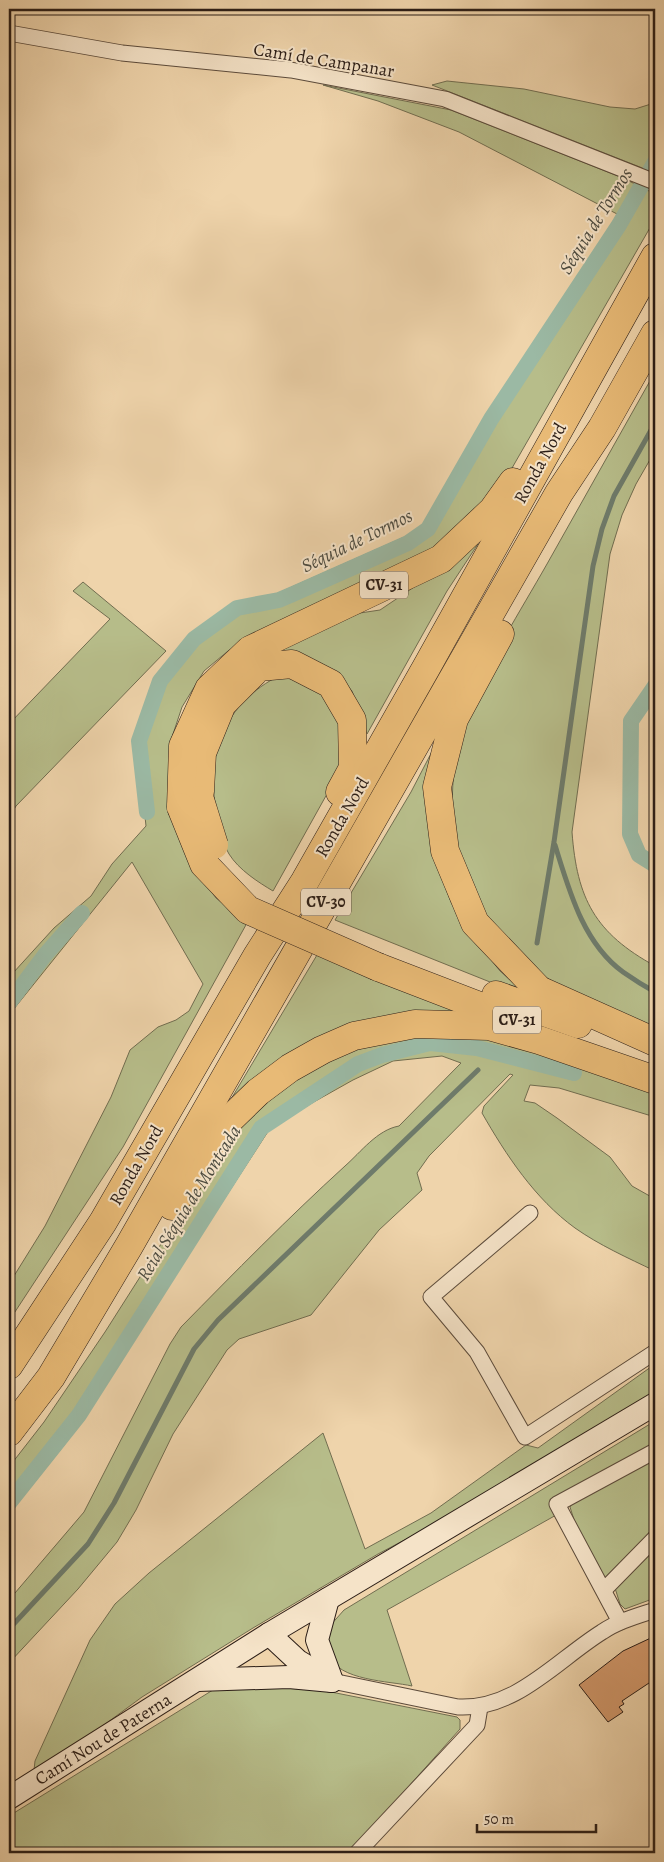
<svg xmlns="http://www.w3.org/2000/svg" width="664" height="1862" viewBox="0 0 664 1862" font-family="Alegreya,serif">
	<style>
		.green { fill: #b7bd8a; stroke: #716d50 }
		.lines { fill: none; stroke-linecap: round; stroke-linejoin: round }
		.stream { stroke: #6e7b6b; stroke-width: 5 }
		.canal { stroke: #9bb9a4; stroke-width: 16 }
		.building { fill: #d2986b; stroke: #2b1d16 }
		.street-casing { stroke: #5c4b3b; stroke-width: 17 }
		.secondary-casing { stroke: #2b1d16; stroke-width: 24 }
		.highway-casing { stroke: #2b1d16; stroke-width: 29 }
		.street { stroke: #f5e3c8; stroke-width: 15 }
		.secondary { stroke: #f5e3c8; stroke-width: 22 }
		.highway { stroke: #e8ba76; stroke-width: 28 }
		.highway-bridge-casing { stroke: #2b1d16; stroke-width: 29; stroke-linecap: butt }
		.highway-bridge { stroke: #e8ba76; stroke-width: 28 }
		.labels { text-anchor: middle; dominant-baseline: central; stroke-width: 4; stroke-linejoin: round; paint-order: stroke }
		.shield { fill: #f5e3c8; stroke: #68584b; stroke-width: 1 }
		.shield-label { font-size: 16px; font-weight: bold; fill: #2b1d16 }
		.street-label { font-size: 18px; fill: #2b1d16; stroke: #f5e3c8 }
		.water-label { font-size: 19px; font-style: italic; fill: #4d4c41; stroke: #f5e3c8 }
	</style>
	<rect width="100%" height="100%" fill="#efd4ab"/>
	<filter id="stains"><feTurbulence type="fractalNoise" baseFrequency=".004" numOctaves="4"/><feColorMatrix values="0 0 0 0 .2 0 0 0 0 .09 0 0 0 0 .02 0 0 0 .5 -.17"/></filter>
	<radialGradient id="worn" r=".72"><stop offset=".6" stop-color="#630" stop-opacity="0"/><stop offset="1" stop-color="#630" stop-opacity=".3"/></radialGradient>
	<g class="green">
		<polygon points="447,81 524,89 610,107 635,109 651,104 655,100 655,173 432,85"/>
		<polygon points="323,85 451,110 623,178 655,194 655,219 508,475 484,507 441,544 257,633 228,651 204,671 182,707 171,740 170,782 202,879 216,898 247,923 123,1147 9,1321 9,1284 45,1226 111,1097 130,1050 158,1027 176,1020 189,1011 203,984 132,862 13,1010 9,1024 9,979 13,973 54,928 91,896 112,864 146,826 137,741 158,680 188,643 211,619 235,603 276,594 418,531 427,523 503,391 619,215 459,132 378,101"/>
		<path d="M655 372V451L636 484 622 515 610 554 572 832C577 899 595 933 655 966V1029C610 1009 561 993 523 960 494 935 475 905 464 869 425 752 492 661 547 564 583 500 619 436 655 372Z"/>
		<polygon points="478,544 447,591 367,734 352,691 343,681 272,656 283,645 360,613 380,610"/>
		<polygon points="83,582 166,651 16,806 9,818 9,724 110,619 73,591"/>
		<path d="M275 678 298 679 324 692 341 728 342 767 273 891C258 882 239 870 229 854 223 844 221 830 218 818 204 761 221 707 275 678Z"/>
		<polygon points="438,740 439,870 451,902 464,926 500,971 517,986 550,1006 335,920 411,792"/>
		<polygon points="317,955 505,1023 377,1019 212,1131"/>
		<path d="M418 1036C445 1036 473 1035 499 1041 552 1053 604 1074 655 1093V1117L559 1088 530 1085 524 1101 535 1103 557 1118 610 1157 632 1186 655 1199V1271C628 1258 599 1245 575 1228 535 1199 506 1155 482 1113L484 1106 513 1075 510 1074 429 1156 417 1173 422 1190 379 1230 311 1315 239 1339 227 1350 173 1434 136 1510 117 1542 78 1589 9 1663V1600L84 1512 170 1344 181 1327C235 1272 288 1218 345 1166 361 1152 377 1130 399 1126L461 1063 442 1056 393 1061 353 1080 312 1103 269 1130 65 1444 9 1514V1467L44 1422 105 1332 224 1145 281 1087 350 1051Z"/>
		<polygon points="655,1364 655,1391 465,1508 378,1554 253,1628 142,1697 104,1725 34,1770 35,1761 90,1640 115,1604 149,1573 323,1433 365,1549 431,1513 526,1445 538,1448"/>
		<path d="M655 1421V1445L595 1477 558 1514 387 1610 412 1686C390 1681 338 1681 329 1655 327 1648 329 1636 328 1628L344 1610Z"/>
		<polygon points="655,1456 655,1533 606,1580 575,1523 570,1507 573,1502"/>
		<polygon points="655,1544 655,1598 625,1609 620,1604 615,1588"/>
		<polygon points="221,1685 321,1690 457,1717 460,1720 460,1729 359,1842 347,1853 11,1853 9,1849 9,1816"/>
	</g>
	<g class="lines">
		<g class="stream">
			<path d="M555 845C569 890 583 943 623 972 633 979 644 986 655 992"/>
			<polyline points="537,943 554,842 593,566 602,529 614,496 655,423"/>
			<polyline points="9,1629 88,1544 114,1503 194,1349 218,1320 478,1070"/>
		</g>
		<g class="canal">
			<polyline points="655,686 631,721 630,834 639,855 655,865"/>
			<polyline points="147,812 139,741 160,681 194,639 237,608 279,600 293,594 408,543 428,529 491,419 619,225 655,162"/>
			<polyline points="9,1003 45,955 82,913"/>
			<polyline points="9,1503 79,1415 261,1128 358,1064 382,1055 430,1043 477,1048 574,1073"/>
		</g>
	</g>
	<polygon class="building" points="655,1636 655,1679 622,1701 624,1704 619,1707 623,1712 608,1722 579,1685 623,1651"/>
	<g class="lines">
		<defs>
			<g id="street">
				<polyline points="9,33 122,53 291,70 445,99 655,182"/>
				<polyline points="530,1213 431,1297 477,1352 525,1437 655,1352"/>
				<polyline points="604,1590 655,1538"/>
				<polyline points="620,1622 557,1504 655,1451"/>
				<path d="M332 1681 458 1707C516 1710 557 1660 602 1632 618 1621 637 1616 655 1610"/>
				<polyline points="357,1853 477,1725 480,1707"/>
			</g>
			<g id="secondary">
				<polyline points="328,1599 317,1640 332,1681"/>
				<polyline points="269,1634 298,1661 328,1679"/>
				<polyline points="198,1680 289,1677 332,1681"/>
				<polyline points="9,1798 269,1634 655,1404"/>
			</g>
			<g id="highway">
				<polyline points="500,634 454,719 437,787 445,851 475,923 539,990 655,1042"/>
				<polyline points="200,791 202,753 222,704 259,667 292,664 331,684 352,720 353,768 340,792"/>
				<polyline points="181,807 183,746 209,689 250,650 441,559 493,510 513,482"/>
				<polyline points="378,967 516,1020"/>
				<polyline points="496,995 578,1024"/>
				<polyline points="172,1206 226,1123 258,1092 290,1068 322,1050 354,1036 415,1024 489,1026 539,1040 655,1080"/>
				<polyline points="9,1365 103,1222 257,956 305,881 426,668 655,257"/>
				<polyline points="9,1432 51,1377 129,1246 559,493 602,428 655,334"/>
			</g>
		</defs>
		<use href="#street" class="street-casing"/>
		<use href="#secondary" class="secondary-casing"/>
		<use href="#highway" class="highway-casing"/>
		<use href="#street" class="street"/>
		<use href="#secondary" class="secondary"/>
		<use href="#highway" class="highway"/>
		<defs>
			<g id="highway-bridge">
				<polyline points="200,800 214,845"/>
				<polyline points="181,807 204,864 248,910 378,967"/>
			</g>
		</defs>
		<use href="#highway-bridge" class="highway-bridge-casing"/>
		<use href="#highway-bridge" class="highway-bridge"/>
	</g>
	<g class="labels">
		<g class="shield">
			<rect x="360" y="571.5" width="48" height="27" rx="4"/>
			<rect x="301" y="888.5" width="50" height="27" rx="4"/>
			<rect x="493" y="1006.5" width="48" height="27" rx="4"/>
		</g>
		<g class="shield-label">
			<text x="384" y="585">CV-31</text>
			<text x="326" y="902">CV-30</text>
			<text x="517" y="1020">CV-31</text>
		</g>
		<g class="street-label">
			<text transform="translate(324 60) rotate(9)">Camí de Campanar</text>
			<text transform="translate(540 463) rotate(-61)">Ronda Nord</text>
			<text transform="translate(342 817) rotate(-60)">Ronda Nord</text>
			<text transform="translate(136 1165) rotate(-60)">Ronda Nord</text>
			<text transform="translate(103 1739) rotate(-32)">Camí Nou de Paterna</text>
		</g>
		<g class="water-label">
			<text transform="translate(596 221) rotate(-58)">Séquia de Tormos</text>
			<text transform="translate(357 541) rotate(-26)">Séquia de Tormos</text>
			<text transform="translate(189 1203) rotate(-58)">Reial Séquia de Montcada</text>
		</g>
	</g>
	<rect width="664" height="1862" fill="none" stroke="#efd4ab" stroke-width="30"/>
	<rect x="10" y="10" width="644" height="1842" fill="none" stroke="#2b1d16" stroke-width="2.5"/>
	<rect x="15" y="15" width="634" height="1832" fill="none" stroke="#2b1d16"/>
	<path d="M477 1824v8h119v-8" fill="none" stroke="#2b1d16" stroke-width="2.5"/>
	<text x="484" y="1824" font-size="15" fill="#2b1d16" stroke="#f5e3c8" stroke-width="4" paint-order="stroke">50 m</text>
	<rect width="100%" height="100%" filter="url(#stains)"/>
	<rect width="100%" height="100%" fill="url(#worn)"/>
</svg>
